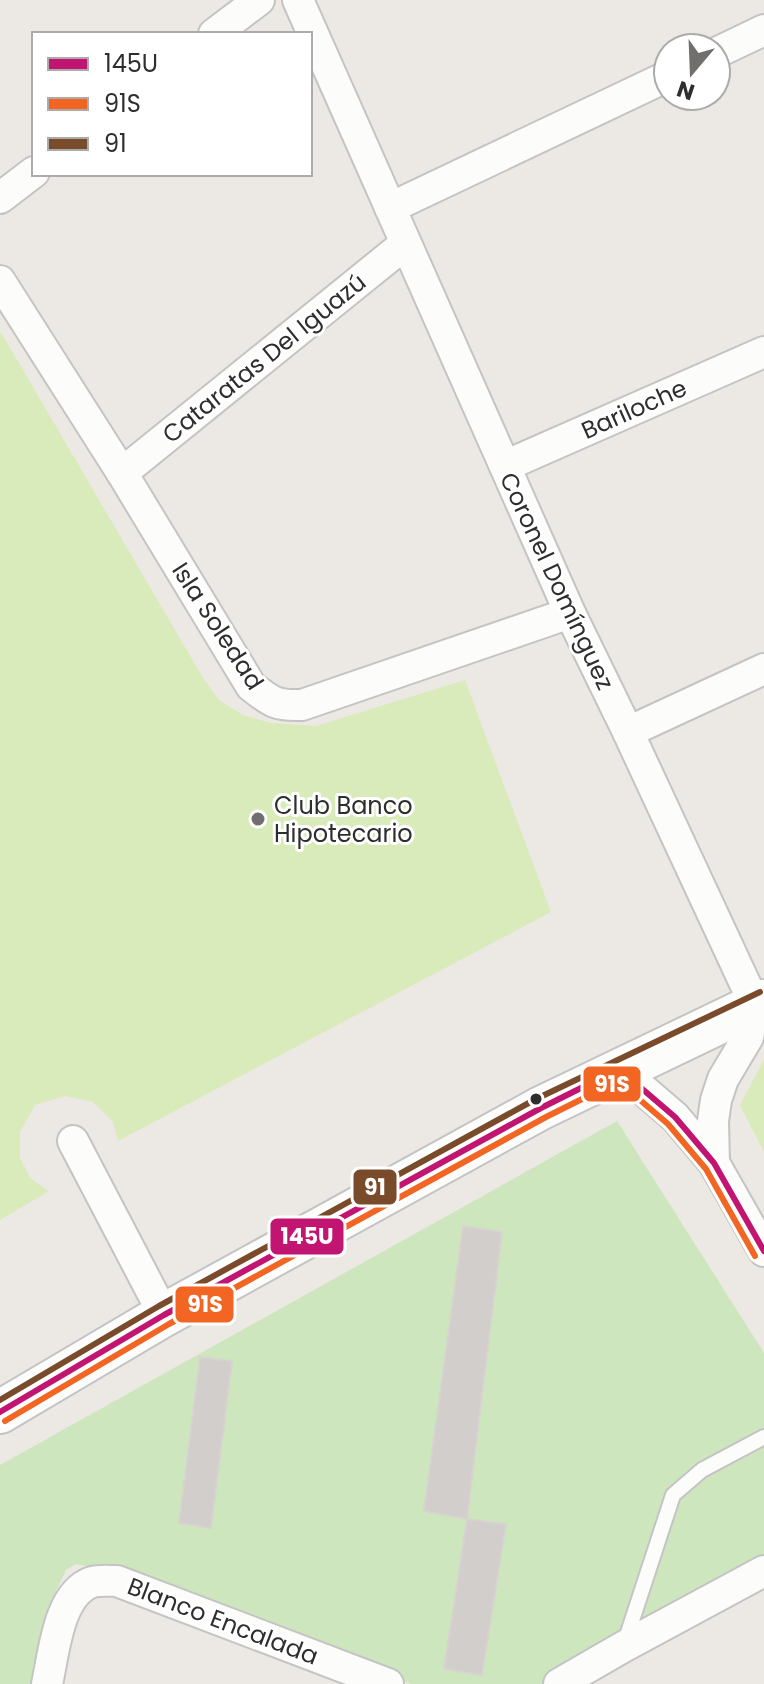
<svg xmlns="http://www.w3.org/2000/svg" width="764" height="1684" viewBox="0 0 764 1684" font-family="Poppins,sans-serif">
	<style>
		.green { fill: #cee6be; fill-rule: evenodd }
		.pitch { fill: #d9eabb }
		.building { fill: #d1cecb; stroke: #d7d4d0; stroke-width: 2 }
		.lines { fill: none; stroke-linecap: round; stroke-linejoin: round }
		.lane-casing { stroke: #c5c4c5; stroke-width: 18 }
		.street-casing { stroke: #c5c4c5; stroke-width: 34 }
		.secondary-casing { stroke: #c5c4c5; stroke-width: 46 }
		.lane { stroke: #fcfcfb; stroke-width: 14 }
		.street { stroke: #fcfcfb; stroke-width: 30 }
		.secondary { stroke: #fcfcfb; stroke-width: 42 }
		.bus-1-casing { stroke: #fff; stroke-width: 12 }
		.bus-2-casing { stroke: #fff; stroke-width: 12 }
		.bus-3-casing { stroke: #fff; stroke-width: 12 }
		.bus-1 { stroke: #c11571; stroke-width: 6 }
		.bus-2 { stroke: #f26522; stroke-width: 6 }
		.bus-3 { stroke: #7a4b2a; stroke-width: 6 }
		.poi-dot { fill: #706f6e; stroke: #fff; stroke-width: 3 }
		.bus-dot { fill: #2e2e2e; stroke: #fff; stroke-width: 3 }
		.labels { text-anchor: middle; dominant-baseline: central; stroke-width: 6; stroke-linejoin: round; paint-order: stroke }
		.street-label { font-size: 24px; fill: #2e2e2e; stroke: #fff }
		.poi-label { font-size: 24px; fill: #2e2e2e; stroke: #fff; text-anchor: start }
		.line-badge { stroke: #fff; stroke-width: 3 }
		.badge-label { font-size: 22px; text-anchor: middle; font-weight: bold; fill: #fff }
	</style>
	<rect width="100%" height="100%" fill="#ece8e4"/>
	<path class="green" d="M617 1121 764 1353V1566L546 1684H411L109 1571 76 1564 66 1570 56 1591 35 1684H0V1465ZM463 1227 502 1232 467 1518 424 1511ZM467 1519 506 1525 482 1674 445 1668Z"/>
	<g class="pitch">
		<polygon points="0,333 2,334 203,678 219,700 243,715 271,723 316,726 465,680 551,912 118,1141 113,1122 93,1102 65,1096 35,1105 20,1132 20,1158 31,1179 49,1191 0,1220"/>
		<polygon points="764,1060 764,1152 740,1105"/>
	</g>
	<g class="building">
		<polygon points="463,1226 502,1232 467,1519 424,1511"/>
		<polygon points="200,1357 232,1361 211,1528 179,1523"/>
		<polygon points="467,1519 506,1524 482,1675 444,1669"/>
	</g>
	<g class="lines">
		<defs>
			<polyline id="lane" points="625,1642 673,1495 702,1470 764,1437"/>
			<g id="street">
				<polyline points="298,0 570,613 628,732 755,1005 748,1037 723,1079 716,1100 713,1121 714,1163"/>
				<polyline points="214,34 259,0"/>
				<polyline points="716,53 764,30"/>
				<polyline points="0,198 34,172"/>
				<polyline points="390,208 668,76"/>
				<path d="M0 281 122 473 251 686C271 702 276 706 302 705L570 613"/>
				<polyline points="505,466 764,352"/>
				<polyline points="122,473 405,244"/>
				<polyline points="628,732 764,669"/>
				<polyline points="619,1069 675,1117 714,1163 764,1251"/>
				<polyline points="73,1141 164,1315"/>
				<path d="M47 1684C54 1653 58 1594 92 1582 100 1580 109 1581 117 1581L388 1684"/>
				<polyline points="559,1684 623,1647 764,1571"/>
			</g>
			<polyline id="secondary" points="0,1412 164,1315 541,1108 764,1001"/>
		</defs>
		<use href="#lane" class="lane-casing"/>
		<use href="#street" class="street-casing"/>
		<use href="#secondary" class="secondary-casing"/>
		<use href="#lane" class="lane"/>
		<use href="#street" class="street"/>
		<use href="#secondary" class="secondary"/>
		<defs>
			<g id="bus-1">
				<polyline points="619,1069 675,1117 714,1163 764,1251"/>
				<polyline points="0,1412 164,1315 541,1108 619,1069"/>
			</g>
			<polyline id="bus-2" points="5,1421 169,1324 546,1117 618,1081 668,1124 706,1169 755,1256"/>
			<polyline id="bus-3" points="0,1400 159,1306 536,1099 760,992"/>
		</defs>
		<use href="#bus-1" class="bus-1-casing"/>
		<use href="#bus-2" class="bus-2-casing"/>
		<use href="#bus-3" class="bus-3-casing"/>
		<use href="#bus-1" class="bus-1"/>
		<use href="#bus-2" class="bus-2"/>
		<use href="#bus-3" class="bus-3"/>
	</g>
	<circle class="poi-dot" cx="258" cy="819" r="8"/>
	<circle class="bus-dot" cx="536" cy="1099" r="7"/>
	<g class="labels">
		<g class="street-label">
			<text transform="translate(264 358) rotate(-39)">Cataratas Del Iguazú</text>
			<text transform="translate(634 409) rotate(-24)">Bariloche</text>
			<text transform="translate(557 581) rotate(65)">Coronel Domínguez</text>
			<text transform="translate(218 626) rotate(57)">Isla Soledad</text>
			<text transform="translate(223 1621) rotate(21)">Blanco Encalada</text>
		</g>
		<g class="poi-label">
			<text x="274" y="805">Club Banco<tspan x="274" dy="28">Hipotecario</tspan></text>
		</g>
	</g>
	<g class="line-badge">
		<rect x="582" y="1065" width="60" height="38" rx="8" fill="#f26522"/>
		<rect x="352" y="1168" width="46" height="38" rx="8" fill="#7a4b2a"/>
		<rect x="269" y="1217" width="76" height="39" rx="8" fill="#c11571"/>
		<rect x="174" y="1285" width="61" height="39" rx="8" fill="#f26522"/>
	</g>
	<g class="badge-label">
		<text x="612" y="1092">91S</text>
		<text x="375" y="1195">91</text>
		<text x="307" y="1244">145U</text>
		<text x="205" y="1312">91S</text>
	</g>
	<rect x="32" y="32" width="280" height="144" fill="#ffffff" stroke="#ababab" stroke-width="2"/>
	<rect x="48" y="58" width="40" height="12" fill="#c11571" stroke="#ababab" stroke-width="2"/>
	<text x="104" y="72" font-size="24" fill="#2e2e2e">145U</text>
	<rect x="48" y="98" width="40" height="12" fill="#f26522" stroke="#ababab" stroke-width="2"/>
	<text x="104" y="112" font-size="24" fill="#2e2e2e">91S</text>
	<rect x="48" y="138" width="40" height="12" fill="#7a4b2a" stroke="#ababab" stroke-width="2"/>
	<text x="104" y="152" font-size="24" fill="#2e2e2e">91</text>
	<g transform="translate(692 72) rotate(199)"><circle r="38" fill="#ffffff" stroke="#ababab" stroke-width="2"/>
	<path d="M0-6L14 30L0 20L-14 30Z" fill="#706f6e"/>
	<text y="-12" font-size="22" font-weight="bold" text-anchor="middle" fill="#2e2e2e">N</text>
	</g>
</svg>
